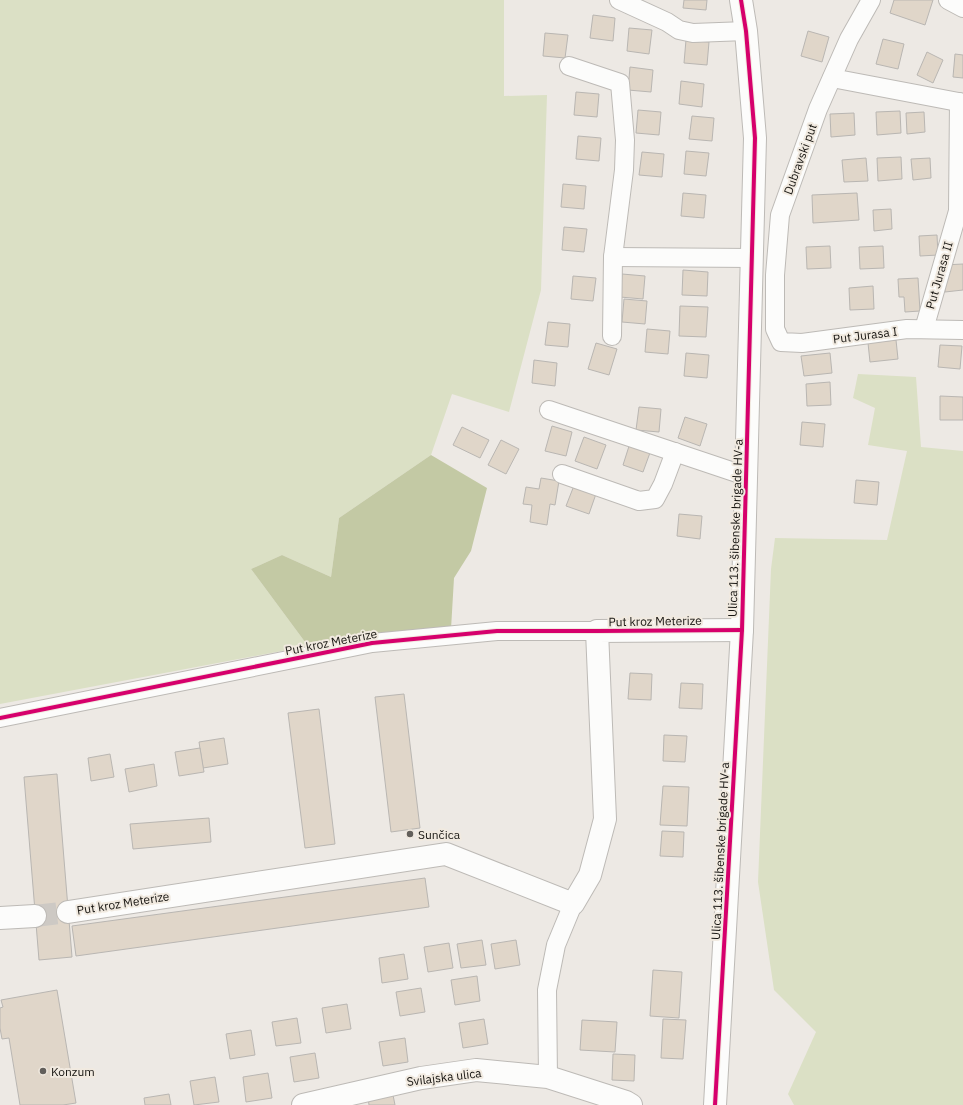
<svg xmlns="http://www.w3.org/2000/svg" width="963" height="1105" viewBox="0 0 963 1105" font-family="'IBM Plex Sans',sans-serif">
	<style>
		.green { fill: #dbe0c5 }
		.forest { fill: #c3c9a4 }
		.building { fill: #e0d6c9; stroke: #b9b6b2 }
		.lines { fill: none; stroke-linecap: round; stroke-linejoin: round }
		.secondary-tunnel { stroke: #cdc9c4; stroke-width: 22; stroke-dasharray: 22 11; stroke-linecap: butt }
		.street-casing { stroke: #bdbab6; stroke-width: 20 }
		.secondary-casing { stroke: #bdbab6; stroke-width: 24 }
		.street { stroke: #fcfcfb; stroke-width: 18 }
		.secondary { stroke: #fcfcfb; stroke-width: 22 }
		.cycleway-casing { stroke: #f1eae0; stroke-width: 6 }
		.cycleway { stroke: #d6006c; stroke-width: 4 }
		.poi-dot { fill: #625f5b; stroke: #f1eae0; stroke-width: 1.5 }
		.labels { text-anchor: middle; dominant-baseline: central; stroke-width: 4; stroke-linejoin: round; paint-order: stroke }
		.street-label { font-size: 12px; fill: #171511; stroke: #f1eae0 }
		.poi-label { font-size: 12px; fill: #171511; stroke: #f1eae0; text-anchor: start }
	</style>
	<rect width="100%" height="100%" fill="#ede9e4"/>
	<g class="green">
		<polygon points="0,0 504,0 504,96 547,95 541,290 509,412 452,394 431,455 339,518 331,577 282,555 251,569 308,646 0,704"/>
		<polygon points="858,374 916,377 921,447 963,451 963,1105 794,1105 788,1094 816,1032 774,990 758,882 771,569 775,538 887,540 907,451 868,445 875,408 853,398"/>
	</g>
	<polygon class="forest" points="431,455 487,488 471,551 454,578 451,629 369,634 308,646 251,569 282,555 331,577 339,518"/>
	<g class="building">
		<polygon points="684,0 707,0 706,10 683,8"/>
		<polygon points="894,0 933,0 925,25 890,13"/>
		<polygon points="593,15 615,18 613,41 590,38"/>
		<polygon points="629,28 652,30 649,54 627,51"/>
		<polygon points="808,31 829,37 822,62 801,56"/>
		<polygon points="545,33 568,35 565,58 543,56"/>
		<polygon points="883,39 904,44 898,69 876,64"/>
		<polygon points="686,40 709,42 707,65 684,63"/>
		<polygon points="927,52 943,60 933,83 917,75"/>
		<polygon points="955,54 963,55 963,78 953,77"/>
		<polygon points="630,67 653,70 651,92 628,90"/>
		<polygon points="681,81 704,84 702,107 679,104"/>
		<polygon points="576,92 599,94 597,117 574,115"/>
		<polygon points="638,110 661,112 659,135 636,133"/>
		<polygon points="900,111 901,133 877,135 876,112"/>
		<polygon points="924,112 925,132 907,134 906,113"/>
		<polygon points="854,113 855,135 831,137 830,114"/>
		<polygon points="692,116 714,118 712,141 689,139"/>
		<polygon points="578,136 601,138 599,161 576,159"/>
		<polygon points="686,151 709,153 706,176 684,174"/>
		<polygon points="642,152 664,154 662,177 639,175"/>
		<polygon points="901,157 902,179 878,181 877,158"/>
		<polygon points="866,158 868,181 844,182 842,160"/>
		<polygon points="930,158 931,178 913,180 911,159"/>
		<polygon points="563,184 586,186 584,209 561,207"/>
		<polygon points="683,193 706,195 704,218 681,216"/>
		<polygon points="857,193 859,220 813,223 812,195"/>
		<polygon points="891,209 892,229 874,231 873,210"/>
		<polygon points="564,227 587,229 584,252 562,250"/>
		<polygon points="937,235 938,255 920,256 919,236"/>
		<polygon points="830,246 831,268 807,269 806,247"/>
		<polygon points="883,246 884,268 860,269 859,247"/>
		<polygon points="963,264 963,290 945,292 944,265"/>
		<polygon points="683,270 708,272 707,296 682,295"/>
		<polygon points="622,274 645,276 643,299 620,297"/>
		<polygon points="573,276 596,278 593,301 571,299"/>
		<polygon points="918,278 920,311 905,312 904,297 899,297 898,279"/>
		<polygon points="873,286 874,309 850,310 849,288"/>
		<polygon points="624,299 647,301 645,324 622,322"/>
		<polygon points="680,306 708,307 706,337 679,336"/>
		<polygon points="548,322 570,324 568,347 545,345"/>
		<polygon points="647,329 670,331 668,354 645,352"/>
		<polygon points="896,340 898,359 870,362 868,343"/>
		<polygon points="596,343 617,349 609,375 588,369"/>
		<polygon points="940,345 962,346 960,369 938,367"/>
		<polygon points="686,353 709,355 707,378 684,376"/>
		<polygon points="830,353 832,373 804,376 801,356"/>
		<polygon points="534,360 557,363 555,386 532,383"/>
		<polygon points="830,382 831,405 807,406 806,384"/>
		<polygon points="940,396 963,397 963,420 940,420"/>
		<polygon points="639,407 661,409 659,432 636,430"/>
		<polygon points="685,417 707,424 700,446 678,438"/>
		<polygon points="802,422 825,424 823,447 800,445"/>
		<polygon points="552,426 572,432 566,456 545,451"/>
		<polygon points="462,427 489,440 480,458 453,445"/>
		<polygon points="584,437 606,445 597,469 575,461"/>
		<polygon points="501,440 519,449 506,474 488,465"/>
		<polygon points="630,443 651,450 643,472 623,465"/>
		<polygon points="541,478 559,481 555,505 550,504 547,525 530,522 532,505 523,504 526,487 539,489"/>
		<polygon points="856,480 879,482 877,505 854,503"/>
		<polygon points="575,483 597,491 589,514 566,506"/>
		<polygon points="679,514 702,516 700,539 677,536"/>
		<polygon points="630,673 652,674 651,700 628,699"/>
		<polygon points="681,683 703,684 702,709 679,708"/>
		<polygon points="404,694 420,828 391,832 375,697"/>
		<polygon points="319,709 335,844 305,848 288,713"/>
		<polygon points="664,735 687,736 685,762 663,761"/>
		<polygon points="224,738 228,764 203,768 199,742"/>
		<polygon points="200,748 204,772 179,776 175,752"/>
		<polygon points="110,754 114,777 91,781 88,758"/>
		<polygon points="154,764 157,786 129,792 125,769"/>
		<polygon points="57,774 72,957 39,960 24,777"/>
		<polygon points="663,786 689,787 687,826 660,825"/>
		<polygon points="209,818 211,842 133,849 130,824"/>
		<polygon points="662,831 684,832 683,857 660,856"/>
		<polygon points="425,878 429,907 76,956 72,926"/>
		<polygon points="482,940 486,965 461,968 457,944"/>
		<polygon points="516,940 520,965 495,969 491,944"/>
		<polygon points="449,943 453,968 428,972 424,947"/>
		<polygon points="404,954 408,979 382,983 379,958"/>
		<polygon points="653,970 682,972 679,1018 650,1016"/>
		<polygon points="477,976 480,1001 455,1005 451,980"/>
		<polygon points="421,988 425,1012 400,1016 396,992"/>
		<polygon points="57,990 76,1103 63,1105 20,1105 9,1038 2,1039 0,1028 0,1008 3,1007 1,1000"/>
		<polygon points="347,1004 351,1029 326,1033 322,1008"/>
		<polygon points="297,1018 301,1043 276,1046 272,1022"/>
		<polygon points="484,1019 488,1044 463,1048 459,1023"/>
		<polygon points="663,1019 686,1020 683,1059 661,1058"/>
		<polygon points="582,1020 617,1022 615,1052 580,1050"/>
		<polygon points="251,1030 255,1055 230,1059 226,1034"/>
		<polygon points="405,1038 408,1062 383,1066 379,1042"/>
		<polygon points="315,1053 319,1078 294,1082 290,1057"/>
		<polygon points="613,1054 635,1055 634,1081 612,1080"/>
		<polygon points="268,1073 272,1098 246,1102 243,1077"/>
		<polygon points="215,1077 219,1102 194,1105 190,1081"/>
		<polygon points="169,1094 171,1105 145,1105 144,1098"/>
		<polygon points="393,1095 395,1105 369,1105 368,1098"/>
	</g>
	<g class="lines">
		<polyline class="secondary-tunnel" points="35,916 68,912"/>
		<defs>
			<g id="street">
				<polyline points="619,0 667,22 679,30 693,33 746,31"/>
				<polyline points="871,0 849,39 818,109 780,215 775,275 775,329 781,342 802,343 907,329 963,330"/>
				<polyline points="948,0 963,8"/>
				<polyline points="569,66 620,83 625,140 624,170 613,257 612,336"/>
				<polyline points="832,78 963,103"/>
				<polyline points="613,257 752,258"/>
				<polyline points="924,329 958,211 959,102"/>
				<polyline points="549,410 746,476"/>
				<polyline points="562,474 639,501 655,499 663,484 675,452"/>
				<polyline points="0,718 313,655 372,643 497,631 597,631"/>
				<polyline points="548,1077 547,990 556,945 573,904"/>
			</g>
			<g id="secondary">
				<polyline points="68,912 446,854 573,904 590,875 605,819 597,631 742,630"/>
				<polyline points="0,918 35,916"/>
				<polyline points="303,1105 421,1078 476,1070 548,1077 626,1102 631,1105"/>
				<polyline points="715,1105 742,630 755,138 746,31 741,0"/>
			</g>
		</defs>
		<use href="#street" class="street-casing"/>
		<use href="#secondary" class="secondary-casing"/>
		<use href="#street" class="street"/>
		<use href="#secondary" class="secondary"/>
		<defs>
			<g id="cycleway">
				<polyline points="0,718 313,655 372,643 497,631 597,631 742,630"/>
				<polyline points="715,1105 742,630 755,138 746,31 741,0"/>
			</g>
		</defs>
		<use href="#cycleway" class="cycleway-casing"/>
		<use href="#cycleway" class="cycleway"/>
	</g>
	<g class="poi-dot">
		<circle cx="410" cy="834" r="4"/>
		<circle cx="43" cy="1071" r="4"/>
	</g>
	<g class="labels">
		<g class="street-label">
			<text transform="translate(800 159) rotate(-70)">Dubravski put</text>
			<text transform="translate(939 275) rotate(-74)">Put Jurasa II</text>
			<text transform="translate(865 335) rotate(-7)">Put Jurasa I</text>
			<text transform="translate(735 528) rotate(-88)">Ulica 113. šibenske brigade HV-a</text>
			<text transform="translate(655 621) rotate(-1)">Put kroz Meterize</text>
			<text transform="translate(331 642) rotate(-11)">Put kroz Meterize</text>
			<text transform="translate(720 851) rotate(-87)">Ulica 113. šibenske brigade HV-a</text>
			<text transform="translate(123 903) rotate(-9)">Put kroz Meterize</text>
			<text transform="translate(444 1077) rotate(-7)">Svilajska ulica</text>
		</g>
		<g class="poi-label">
			<text x="418" y="834">Sunčica</text>
			<text x="51" y="1071">Konzum</text>
		</g>
	</g>
</svg>
